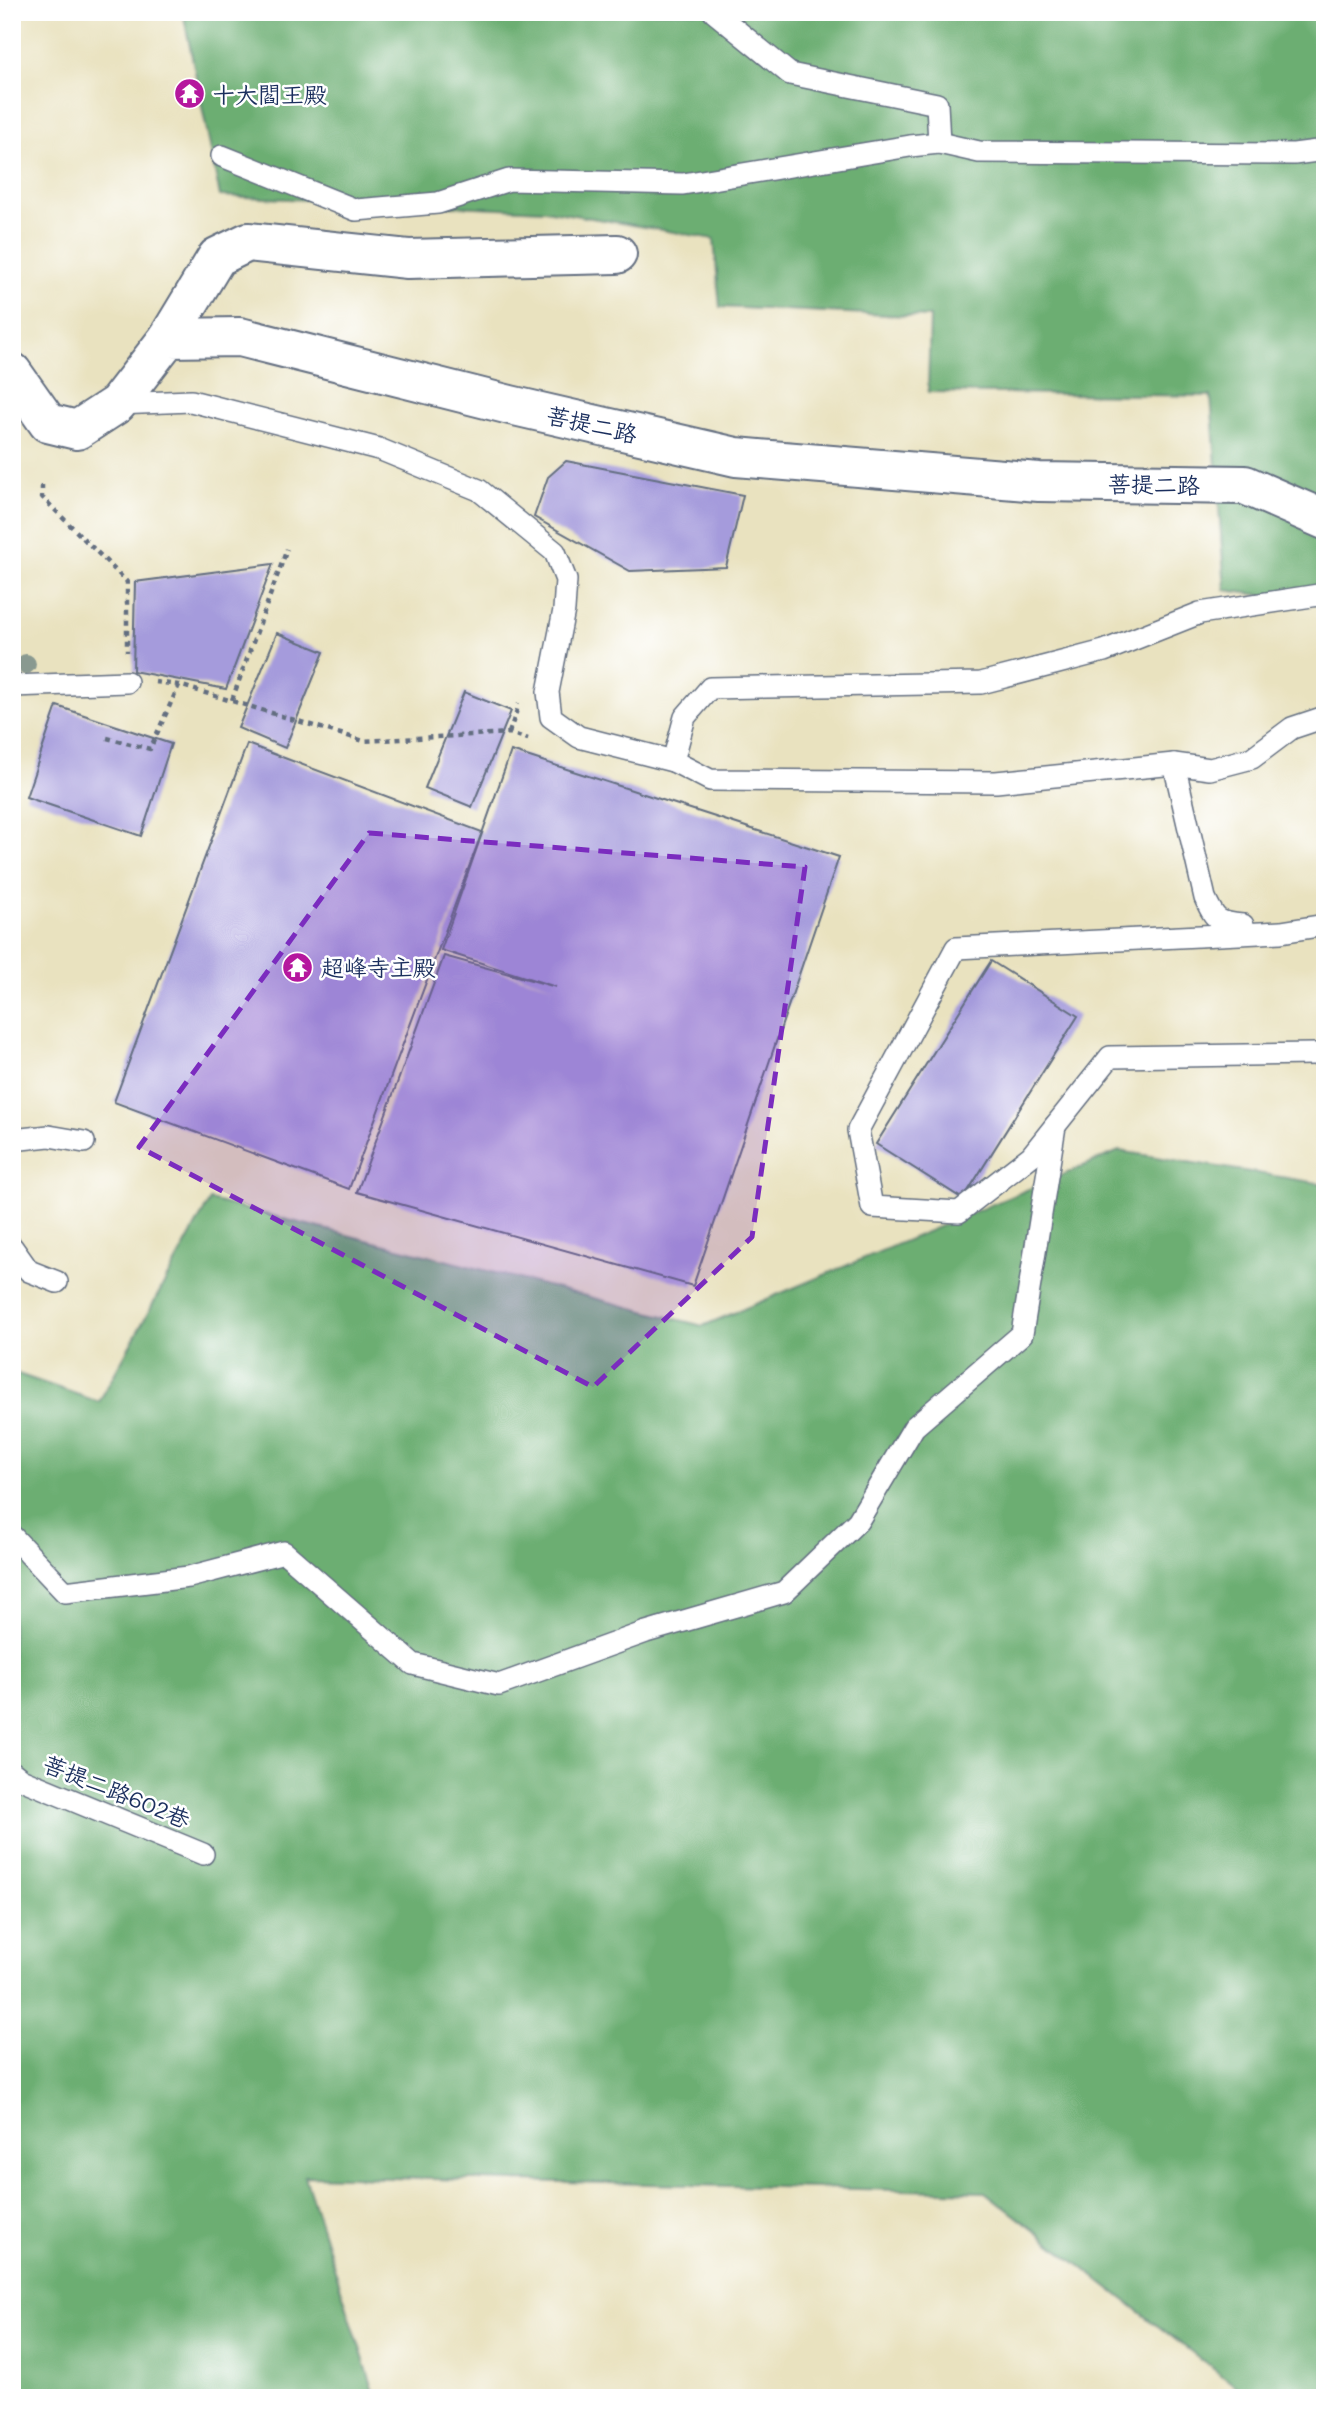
<svg xmlns="http://www.w3.org/2000/svg" width="1337" height="2410" viewBox="0 0 1337 2410" font-family="Mali,'LXGW WenKai TC',sans-serif">
	<style>
		.forest { fill: #6cae72; stroke: #446e68; stroke-width: 2 }
		.building { fill: #a59bdc }
		.lines { fill: none; stroke-linecap: round; stroke-linejoin: round }
		.lane-casing { stroke: #636e80; stroke-width: 24 }
		.street-casing { stroke: #636e80; stroke-width: 42 }
		.path { stroke: #636e80; stroke-width: 4.5; stroke-dasharray: 5 5; stroke-linecap: butt }
		.lane { stroke: #fff; stroke-width: 21 }
		.street { stroke: #fff; stroke-width: 38 }
		.tree { fill: #899990 }
		.marked { fill: #7b2cbf; fill-opacity: 0.2; stroke: #7b2cbf; stroke-width: 5; stroke-dasharray: 14 9; stroke-linejoin: round }
		.labels { text-anchor: middle; dominant-baseline: central; stroke-width: 5; stroke-linejoin: round; paint-order: stroke }
		.poi-label { font-size: 23px; fill: #1b2f5e; stroke: #fff; text-anchor: start }
		.street-label { font-size: 23px; fill: #1b2f5e; stroke: #fff }
	</style>
	<rect width="100%" height="100%" fill="#fff"/>
	<filter id="ink" filterUnits="userSpaceOnUse"><feTurbulence type="fractalNoise" baseFrequency=".0143" numOctaves="2"/><feDisplacementMap in="SourceGraphic" scale="14" xChannelSelector="R" yChannelSelector="G"/><feConvolveMatrix kernelMatrix="1 2 1 2 8 2 1 2 1" color-interpolation-filters="sRGB"/></filter>
	<filter id="wash" filterUnits="userSpaceOnUse"><feTurbulence type="fractalNoise" baseFrequency=".00686" numOctaves="4" result="noise"/><feDisplacementMap in="SourceGraphic" scale="28" xChannelSelector="R" yChannelSelector="G"/><feGaussianBlur stdDeviation="1.57" result="paint"/><feColorMatrix in="noise" values="0 0 0 0 0 0 0 0 0 0 0 0 0 0 0 0 0 1.4 0 .05"/><feComposite in="paint" operator="in"/></filter>
	<g filter="url(#wash)">
		<rect width="100%" height="100%" fill="#e9e2bf"/>
		<g class="forest">
			<polygon points="183,12 1325,12 1325,604 1225,590 1211,396 928,392 930,317 720,307 714,239 545,210 220,196"/>
			<polygon points="1119,1151 1325,1184 1325,2398 1251,2398 985,2192 305,2176 376,2398 12,2398 12,1372 99,1402 210,1200 703,1326"/>
		</g>
		<g id="blocks">
			<g class="building">
				<polygon points="566,461 743,495 726,567 630,571 534,517 548,477"/>
				<polygon points="273,564 226,689 133,671 135,582"/>
				<polygon points="277,633 324,652 285,748 238,728"/>
				<polygon points="464,692 511,711 472,807 425,788"/>
				<polygon points="57,706 171,744 141,836 26,797"/>
				<polygon points="247,744 482,832 349,1189 114,1102"/>
				<polygon points="511,751 839,857 693,1286 357,1192 444,956 556,987 441,950"/>
				<polygon points="991,961 1078,1016 963,1199 876,1144"/>
			</g>
		</g>
	</g>
	<g filter="url(#ink)">
		<use href="#blocks" fill-opacity="0" stroke="#636e80" stroke-width="2"/>
		<g class="lines">
			<defs>
				<g id="lane">
					<polyline points="714,12 790,74 937,104 939,143"/>
					<polyline points="222,156 356,210 438,203 509,180 683,184 910,146 939,143 979,152 1294,154 1325,150"/>
					<polyline points="117,404 191,401 379,449 479,490 555,552 566,580 564,610 548,692 551,717 579,737 673,761"/>
					<polyline points="1325,594 1200,613 1104,651 981,683 710,688 685,717 673,761 710,780 996,782 1174,764 1210,769 1252,758 1292,728 1325,717"/>
					<polyline points="12,686 127,682"/>
					<path d="M1174 764 1205 898C1216 922 1218 922 1243 925"/>
					<polyline points="1315,1054 1110,1057 1031,1156 959,1212 872,1207 858,1130 956,948 1281,932 1325,925"/>
					<polyline points="12,1140 49,1136 84,1142"/>
					<polyline points="12,1247 29,1271 57,1282"/>
					<polyline points="12,1536 65,1592 189,1577 284,1552 413,1664 499,1685 646,1632 784,1592 858,1521 914,1427 1022,1334 1055,1126"/>
					<polyline points="12,1772 21,1779 203,1854"/>
				</g>
				<g id="street">
					<polyline points="168,338 217,257 248,242 408,259 617,254"/>
					<polyline points="12,372 48,423 77,430 117,404 168,338 240,337 510,405 736,457 1039,482 1245,485 1325,520"/>
				</g>
			</defs>
			<use href="#lane" class="lane-casing"/>
			<use href="#street" class="street-casing"/>
			<g class="path">
				<polyline points="42,485 42,497 127,582 127,652"/>
				<polyline points="155,682 179,685 364,741 509,733 528,739"/>
				<polyline points="232,700 287,549"/>
				<polyline points="509,733 519,704"/>
				<polyline points="107,738 150,749 179,685"/>
			</g>
			<use href="#lane" class="lane"/>
			<use href="#street" class="street"/>
		</g>
		<circle class="tree" cx="26" cy="664" r="10"/>
	</g>
	<path class="marked" d="M369 833 805 867 752 1237 593 1387 139 1147Z"/>
	<defs>
		<symbol id="temple-disc" viewBox="-11 -11 22 22"><circle r="9.5" fill="#b5179e" stroke="#fff"/><path d="M0-6L5-2H3V0L6.5 2.5H4V6H1.5V3h-3V6H-4V2.5H-6.5L-3 0V-2H-5Z" fill="#fff"/></symbol>
	</defs>
	<g fill-rule="evenodd">
		<use href="#temple-disc" x="172" y="76" width="35" height="35"/>
		<use href="#temple-disc" x="280" y="950" width="35" height="35"/>
	</g>
	<g class="labels">
		<g class="poi-label">
			<text x="212" y="94">十大閻王殿</text>
			<text x="321" y="967">超峰寺主殿</text>
		</g>
		<g class="street-label">
			<text transform="translate(592 424) rotate(13)">菩提二路</text>
			<text transform="translate(1154 484) rotate(1)">菩提二路</text>
			<text transform="translate(117 1791) rotate(22)">菩提二路602巷</text>
		</g>
	</g>
	<rect width="1337" height="2410" fill="none" stroke="#fff" stroke-width="42"/>
</svg>
